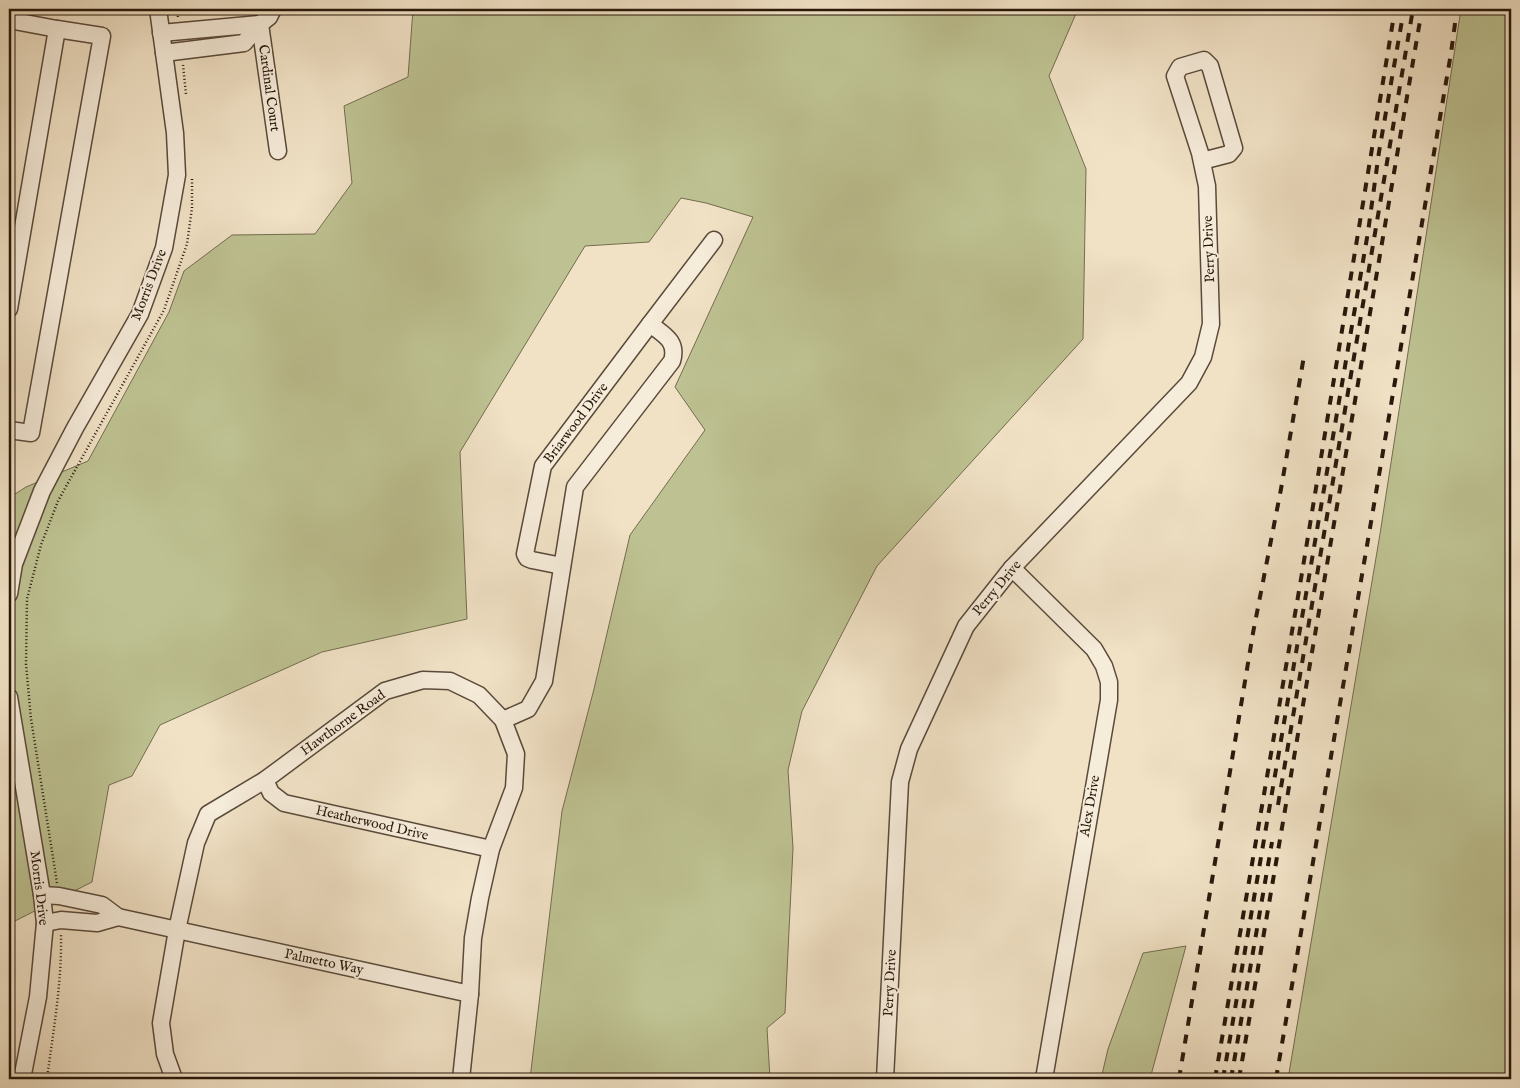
<svg xmlns="http://www.w3.org/2000/svg" width="1520" height="1088" viewBox="0 0 1520 1088" font-family="'IM FELL English',serif">
	<style>
		.green { fill: #bec292; stroke: #736d4e }
		.lines { fill: none; stroke-linecap: round; stroke-linejoin: round }
		.minor-casing { stroke: #5a4a3a; stroke-width: 19 }
		.path { stroke: #28180b; stroke-width: 2.5; stroke-dasharray: 1 2.5; stroke-linecap: butt }
		.minor { stroke: #f6ecda; stroke-width: 16 }
		.rail { stroke: #28180b; stroke-width: 4; stroke-dasharray: 9 9; stroke-linecap: butt }
		.labels { text-anchor: middle; dominant-baseline: central; stroke-width: 4; stroke-linejoin: round; paint-order: stroke }
		.street-label { font-size: 14px; fill: #28180b; stroke: #f6ecda }
	</style>
	<rect width="100%" height="100%" fill="#f1e2c6"/>
	<filter id="stains"><feTurbulence type="fractalNoise" baseFrequency=".004" numOctaves="4"/><feColorMatrix values="0 0 0 0 .2 0 0 0 0 .09 0 0 0 0 .02 0 0 0 .5 -.17"/></filter>
	<radialGradient id="worn" r=".72"><stop offset=".6" stop-color="#630" stop-opacity="0"/><stop offset="1" stop-color="#630" stop-opacity=".3"/></radialGradient>
	<g class="green">
		<polygon points="413,9 1078,9 1049,76 1086,169 1083,339 877,566 802,711 788,770 793,848 785,1013 767,1028 770,1079 530,1079 562,811 594,689 630,535 705,430 675,387 753,217 706,203 681,198 649,242 585,246 460,452 467,619 322,652 160,725 132,776 109,785 92,882 9,924 9,498 26,487 88,461 169,312 184,271 232,235 315,234 352,183 344,106 408,77"/>
		<polygon points="1461,9 1511,9 1511,1079 1288,1079 1380,534"/>
		<polygon points="1186,946 1150,1079 1101,1079 1108,1049 1143,953"/>
	</g>
	<g class="lines">
		<defs>
			<g id="minor">
				<polyline points="9,20 57,29 9,309"/>
				<polyline points="260,24 278,151"/>
				<polyline points="161,33 260,24"/>
				<polyline points="164,53 244,43 260,24 269,17 273,9"/>
				<polyline points="9,430 31,433 102,36 57,29"/>
				<polyline points="562,566 532,560 527,558 525,554 543,466 650,324"/>
				<polyline points="1012,568 1094,649 1104,666 1109,682 1109,700 1044,1079"/>
				<polyline points="9,594 14,564 42,491 75,428 140,314 164,248 177,175 175,133 158,9"/>
				<polyline points="9,697 42,895 45,923 38,997 22,1079"/>
				<path d="M503 720 528 709 544 681 575 487 672 361C678 341 664 335 650 324L714 240"/>
				<polyline points="265,780 271,793 284,803 491,849"/>
				<polyline points="42,895 59,896 102,905 118,917 470,994"/>
				<polyline points="45,923 61,920 97,923 118,917"/>
				<polyline points="174,1079 165,1054 161,1023 177,930 196,843 208,814 265,780 385,691 423,680 450,681 479,695 503,720 516,754 514,788 491,849 480,898 473,938 470,994 461,1079"/>
				<polyline points="885,1079 900,782 909,749 966,626 1012,568 1189,383 1203,357 1211,324 1207,186 1200,153 1175,76 1180,67 1204,60 1210,66 1234,148 1229,154 1202,161"/>
			</g>
		</defs>
		<use href="#minor" class="minor-casing"/>
		<g class="path">
			<polyline points="177,9 178,17"/>
			<polyline points="183,65 186,94"/>
			<polyline points="57,883 31,719 26,664 27,599 41,545 58,501 164,310 187,244 192,208 192,179"/>
			<path d="M47 1079C53 1032 62 983 61 935"/>
		</g>
		<use href="#minor" class="minor"/>
		<g class="rail">
			<polyline points="1278,805 1413,9"/>
			<polyline points="1179,1079 1253,633 1281,489 1304,356"/>
			<polyline points="1215,1079 1300,585 1395,9"/>
			<polyline points="1223,1079 1368,232 1379,152 1404,9"/>
			<polyline points="1231,1079 1272,842"/>
			<polyline points="1239,1079 1422,9"/>
			<polyline points="1276,1079 1429,182 1451,53 1457,9"/>
		</g>
	</g>
	<g class="labels">
		<g class="street-label">
			<text transform="translate(269 88) rotate(82)">Cardinal Court</text>
			<text transform="translate(1209 249) rotate(-92)">Perry Drive</text>
			<text transform="translate(149 285) rotate(-69)">Morris Drive</text>
			<text transform="translate(576 423) rotate(-53)">Briarwood Drive</text>
			<text transform="translate(997 588) rotate(-50)">Perry Drive</text>
			<text transform="translate(343 723) rotate(-36)">Hawthorne Road</text>
			<text transform="translate(1090 806) rotate(-80)">Alex Drive</text>
			<text transform="translate(372 823) rotate(13)">Heatherwood Drive</text>
			<text transform="translate(39 888) rotate(83)">Morris Drive</text>
			<text transform="translate(324 962) rotate(12)">Palmetto Way</text>
			<text transform="translate(890 983) rotate(-87)">Perry Drive</text>
		</g>
	</g>
	<rect width="1520" height="1088" fill="none" stroke="#f1e2c6" stroke-width="30"/>
	<rect x="10" y="10" width="1500" height="1068" fill="none" stroke="#28180b" stroke-width="2.5"/>
	<rect x="15" y="15" width="1490" height="1058" fill="none" stroke="#28180b"/>
	<rect width="100%" height="100%" filter="url(#stains)"/>
	<rect width="100%" height="100%" fill="url(#worn)"/>
</svg>
